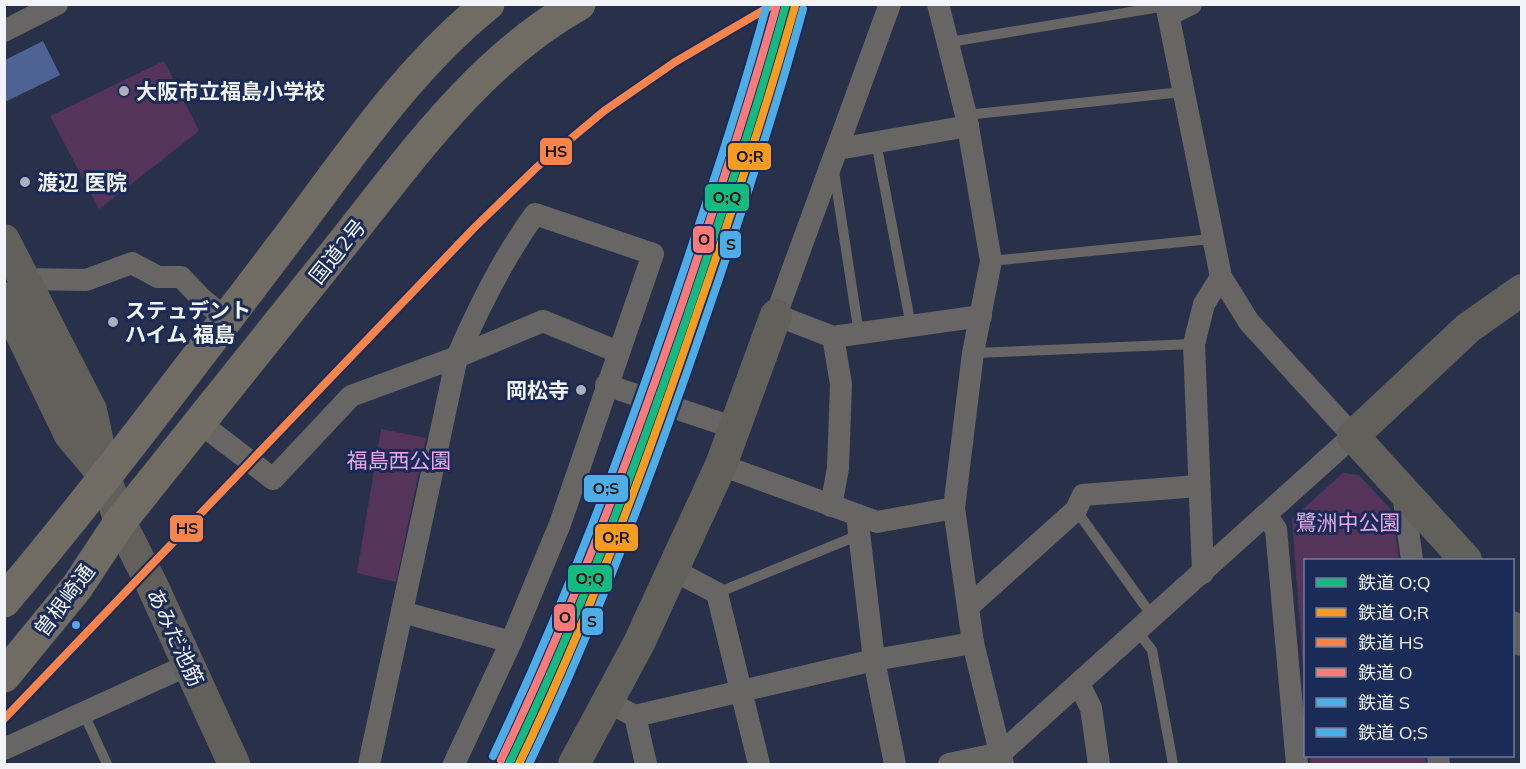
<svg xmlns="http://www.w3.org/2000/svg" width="1526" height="769" viewBox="0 0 1526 769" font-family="Mulish,'Noto Sans JP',sans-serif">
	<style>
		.green { fill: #55345a }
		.water { fill: #4f6294 }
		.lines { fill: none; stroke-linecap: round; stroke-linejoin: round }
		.lane { stroke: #686664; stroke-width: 10 }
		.street { stroke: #686664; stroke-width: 22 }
		.secondary { stroke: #62605b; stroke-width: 32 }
		.highway { stroke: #706c64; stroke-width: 33 }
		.rail-1-casing { stroke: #1b2b58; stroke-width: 12 }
		.rail-2-casing { stroke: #1b2b58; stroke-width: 12 }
		.rail-3-casing { stroke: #1b2b58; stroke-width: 12 }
		.rail-4-casing { stroke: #1b2b58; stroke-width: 12 }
		.rail-5-casing { stroke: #1b2b58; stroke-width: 12 }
		.rail-6-casing { stroke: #1b2b58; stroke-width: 12 }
		.rail-1 { stroke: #15b982; stroke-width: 8 }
		.rail-2 { stroke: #f79c1f; stroke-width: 8 }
		.rail-3 { stroke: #f8844c; stroke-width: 8 }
		.rail-4 { stroke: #fe7a7a; stroke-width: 8 }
		.rail-5 { stroke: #4daee7; stroke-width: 8 }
		.rail-6 { stroke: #4daee7; stroke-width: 8 }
		.poi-dot { fill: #acb0bc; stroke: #1b2b58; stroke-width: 2 }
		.bus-dot { fill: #5aa8eb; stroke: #1b2b58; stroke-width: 2 }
		.labels { text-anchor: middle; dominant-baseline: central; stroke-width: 6; stroke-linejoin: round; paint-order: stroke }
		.poi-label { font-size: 21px; font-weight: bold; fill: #f2f4fa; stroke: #1b2b58; text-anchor: start }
		.street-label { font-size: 21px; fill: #f2f4fa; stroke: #1b2b58 }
		.park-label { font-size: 21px; fill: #e8a6e7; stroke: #1b2b58 }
		.line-badge { stroke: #1b2b58; stroke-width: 2 }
		.pale-badge-label { font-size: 16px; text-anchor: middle; font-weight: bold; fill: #111 }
	</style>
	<rect width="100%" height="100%" fill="#29314a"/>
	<g class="green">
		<polygon points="164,61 199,131 99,209 50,116"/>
		<polygon points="381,429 426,438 396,582 357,573"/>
		<polygon points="1343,473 1359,475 1392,511 1399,560 1306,560 1305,691 1292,519"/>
		<polygon points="1310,756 1425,756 1427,764 1311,764"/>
	</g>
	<polygon class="water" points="43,41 60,75 5,102 5,60"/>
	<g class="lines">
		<g class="lane">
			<polyline points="950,42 1166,6"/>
			<polyline points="966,115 1182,92"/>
			<polyline points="876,142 911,326"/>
			<polyline points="834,171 859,334"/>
			<polyline points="991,261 1211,239"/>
			<polyline points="973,353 1194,344"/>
			<polyline points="1076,510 1145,606"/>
			<polyline points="717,593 859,535"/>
			<polyline points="1138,632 1152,650 1173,764"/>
			<polyline points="84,714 107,764"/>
		</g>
		<g class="street">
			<polyline points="890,4 776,315 833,337 981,316"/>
			<polyline points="938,4 966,115 991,261 973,353 954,508 973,643 1003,764"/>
			<polyline points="1169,15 1191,4"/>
			<polyline points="4,31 57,4"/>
			<polyline points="838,149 968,126"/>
			<polyline points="25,279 86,280 132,263 158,277 181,277 202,299 226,319"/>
			<polyline points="606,385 735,428"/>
			<polyline points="200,423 273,479 351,396 457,357 543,321 618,352"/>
			<polyline points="721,465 877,522 954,508"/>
			<polyline points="1403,493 1412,560"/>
			<polyline points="831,506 838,468 841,384 833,337"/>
			<polyline points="857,515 874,660 895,764"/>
			<polyline points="1266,515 1276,529 1297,764"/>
			<polyline points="673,570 717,593 759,764"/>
			<polyline points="1203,573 1194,344 1204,304 1221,277"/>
			<polyline points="968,607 1076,510 1083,495 1198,486"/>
			<polyline points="402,612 511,642"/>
			<polyline points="1079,684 1091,708 1099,764"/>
			<polyline points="608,702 635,716 874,660 973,643"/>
			<polyline points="635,716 646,764"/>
			<polyline points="4,749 188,665"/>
			<polyline points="1438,756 1439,764"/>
			<path d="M369 764 457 357C479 307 503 258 535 214L653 254 560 524 511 642 454 764"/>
			<polyline points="949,764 1001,753 1353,436 1249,322 1221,277 1166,4"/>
		</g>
		<g class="secondary">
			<polyline points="4,240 91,410 105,476 120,522 151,583 234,764"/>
			<polyline points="4,298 70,435 102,473"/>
			<polyline points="1466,560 1353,436 1468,328 1522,290"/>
			<polyline points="1512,627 1522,640"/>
			<polyline points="574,764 639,643 721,465 776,315"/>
		</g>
		<g class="highway">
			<path d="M4 601C102 485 193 363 285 242 348 159 406 70 488 4"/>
			<path d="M4 676 77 587 120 522C196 428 271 333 347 238 415 152 481 59 579 4"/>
		</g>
		<defs>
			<path id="rail-1" d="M509 764C580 616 637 463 690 308 724 207 758 107 786 4"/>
			<path id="rail-2" d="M519 764C589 618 645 467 697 313 732 212 766 110 795 6"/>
			<polyline id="rail-3" points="4,719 474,228 537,167 604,111 675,62 774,4"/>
			<path id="rail-4" d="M501 760C572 612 629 459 682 304 715 205 749 105 777 4"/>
			<path id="rail-5" d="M529 764C598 619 654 469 706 317 741 215 775 113 803 9"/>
			<path id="rail-6" d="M493 756C563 609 620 457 673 302 706 204 740 105 767 4"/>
		</defs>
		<use href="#rail-1" class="rail-1-casing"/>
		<use href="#rail-2" class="rail-2-casing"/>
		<use href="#rail-3" class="rail-3-casing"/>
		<use href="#rail-4" class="rail-4-casing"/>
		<use href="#rail-5" class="rail-5-casing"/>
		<use href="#rail-6" class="rail-6-casing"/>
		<use href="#rail-1" class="rail-1"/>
		<use href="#rail-2" class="rail-2"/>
		<use href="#rail-3" class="rail-3"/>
		<use href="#rail-4" class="rail-4"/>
		<use href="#rail-5" class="rail-5"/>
		<use href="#rail-6" class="rail-6"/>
	</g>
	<g class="poi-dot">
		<circle cx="124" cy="91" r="6"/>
		<circle cx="25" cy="182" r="6"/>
		<circle cx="113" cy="322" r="6"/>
		<circle cx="581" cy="390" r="6"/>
	</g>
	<circle class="bus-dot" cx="76" cy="625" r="5"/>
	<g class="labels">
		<g class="poi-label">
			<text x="136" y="91">大阪市立福島小学校</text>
			<text x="37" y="182">渡辺 医院</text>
			<text x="125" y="310">ステュデント<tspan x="125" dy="24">ハイム 福島</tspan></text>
			<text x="569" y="390" text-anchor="end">岡松寺</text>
		</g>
		<g class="street-label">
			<text transform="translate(337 251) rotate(-51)">国道2号</text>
			<text transform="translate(64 600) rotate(-53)">曽根崎通</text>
			<text transform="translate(176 637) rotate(65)">あみだ池筋</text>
		</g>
		<g class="park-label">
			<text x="399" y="460">福島西公園</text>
			<text x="1348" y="522">鷺洲中公園</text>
		</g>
	</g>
	<g class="line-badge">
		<rect x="539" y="137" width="34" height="29" rx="6" fill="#f8844c"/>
		<rect x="727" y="142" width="45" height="29" rx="6" fill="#f79c1f"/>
		<rect x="704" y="183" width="46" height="29" rx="6" fill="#15b982"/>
		<rect x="692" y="225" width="23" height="29" rx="6" fill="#fe7a7a"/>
		<rect x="719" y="230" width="23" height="29" rx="6" fill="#4daee7"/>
		<rect x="583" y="474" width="46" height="29" rx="6" fill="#4daee7"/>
		<rect x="169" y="514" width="35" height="29" rx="6" fill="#f8844c"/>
		<rect x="594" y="523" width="45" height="29" rx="6" fill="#f79c1f"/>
		<rect x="567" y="564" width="46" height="29" rx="6" fill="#15b982"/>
		<rect x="553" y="603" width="23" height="29" rx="6" fill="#fe7a7a"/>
		<rect x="581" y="607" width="23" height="29" rx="6" fill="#4daee7"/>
	</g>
	<g class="pale-badge-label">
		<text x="556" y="157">HS</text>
		<text x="750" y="162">O;R</text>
		<text x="727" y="203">O;Q</text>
		<text x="704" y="245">O</text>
		<text x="731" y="250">S</text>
		<text x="606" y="494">O;S</text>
		<text x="187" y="534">HS</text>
		<text x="616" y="543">O;R</text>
		<text x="590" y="584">O;Q</text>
		<text x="565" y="623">O</text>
		<text x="592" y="627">S</text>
	</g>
	<rect width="1526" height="769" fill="none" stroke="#f2f4fa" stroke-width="12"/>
	<rect x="1304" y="559" width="210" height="198" fill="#1b2b58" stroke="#717b99" stroke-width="1.5"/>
	<rect x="1316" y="578" width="30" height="9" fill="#15b982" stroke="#717b99" stroke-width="1.5"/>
	<text x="1358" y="589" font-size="18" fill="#f2f4fa">鉄道 O;Q</text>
	<rect x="1316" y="608" width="30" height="9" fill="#f79c1f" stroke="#717b99" stroke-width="1.5"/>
	<text x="1358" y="619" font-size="18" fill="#f2f4fa">鉄道 O;R</text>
	<rect x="1316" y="638" width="30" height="9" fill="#f8844c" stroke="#717b99" stroke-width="1.5"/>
	<text x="1358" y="649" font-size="18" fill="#f2f4fa">鉄道 HS</text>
	<rect x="1316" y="668" width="30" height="9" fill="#fe7a7a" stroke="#717b99" stroke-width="1.5"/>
	<text x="1358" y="679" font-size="18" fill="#f2f4fa">鉄道 O</text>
	<rect x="1316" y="698" width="30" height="9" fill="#4daee7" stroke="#717b99" stroke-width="1.5"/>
	<text x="1358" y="709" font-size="18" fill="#f2f4fa">鉄道 S</text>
	<rect x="1316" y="728" width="30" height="9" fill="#4daee7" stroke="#717b99" stroke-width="1.5"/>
	<text x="1358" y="739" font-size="18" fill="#f2f4fa">鉄道 O;S</text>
</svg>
